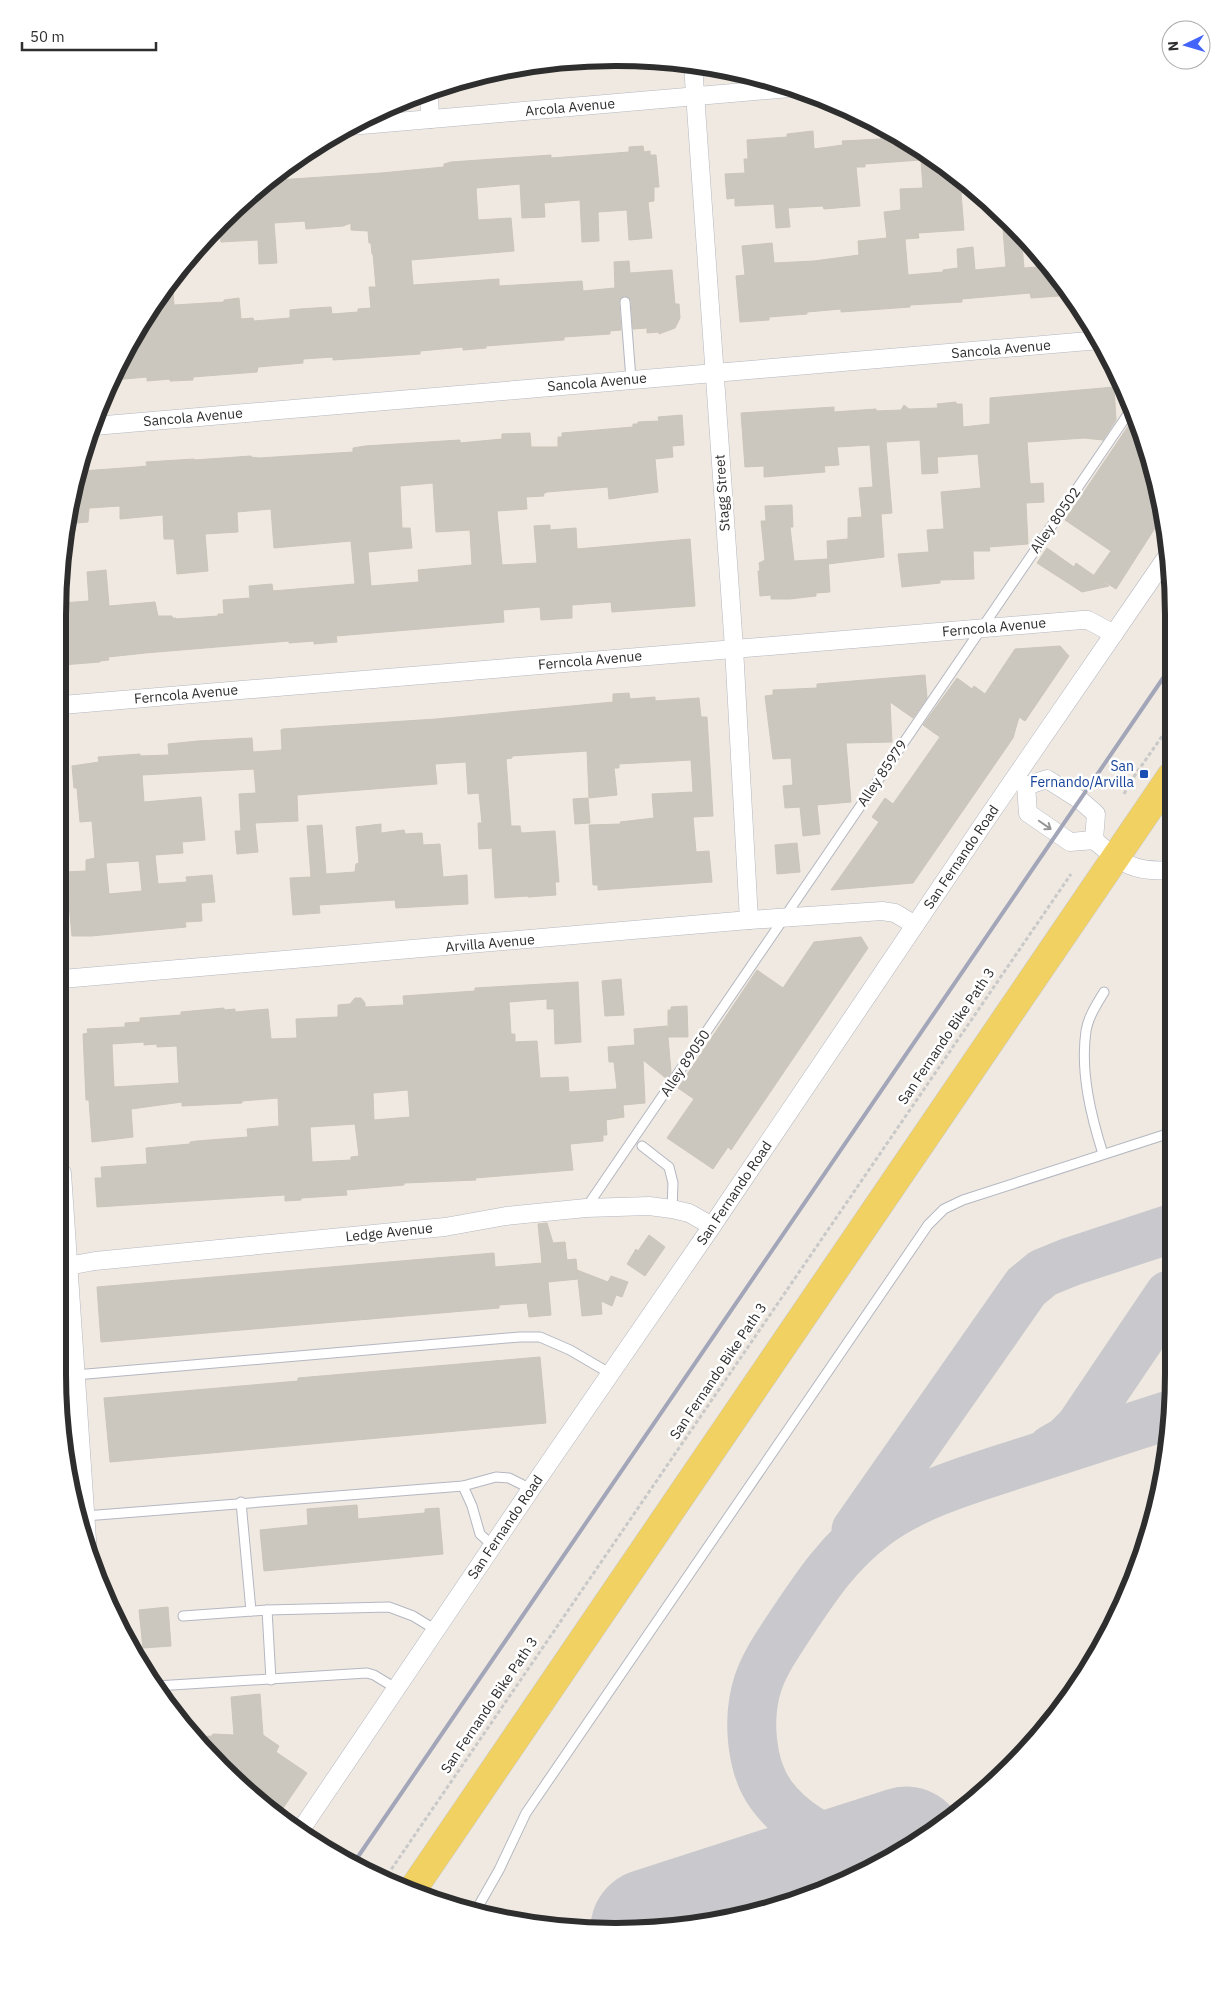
<svg xmlns="http://www.w3.org/2000/svg" width="1231" height="1989" viewBox="0 0 1231 1989" font-family="'IBM Plex Sans',sans-serif">
	<style>
		.lines { fill: none; stroke-linecap: round; stroke-linejoin: round }
		.taxiway { stroke: #c9c8cc; stroke-width: 49 }
		.runway { stroke: #c9c8cc; stroke-width: 121 }
		.building { fill: #cbc7bf; stroke: #cbc5ba; fill-rule: evenodd }
		.lane-casing { stroke: #b4b7c1; stroke-width: 11 }
		.street-casing { stroke: #b4b7c1; stroke-width: 19 }
		.primary-casing { stroke: #c9c9c9; stroke-width: 29 }
		.path { stroke: #c9c9c9; stroke-width: 3; stroke-dasharray: 4 2.5; stroke-linecap: butt }
		.lane { stroke: #fff; stroke-width: 9 }
		.street { stroke: #fff; stroke-width: 18 }
		.primary { stroke: #f2d163; stroke-width: 28 }
		.rail { stroke: #a3a6b8; stroke-width: 4 }
		.oneway { stroke: #969696 }
		.transit-dot { fill: #1a4fb4; stroke: #fff; stroke-width: 2 }
		.labels { text-anchor: middle; dominant-baseline: central; stroke-width: 5; stroke-linejoin: round; paint-order: stroke }
		.street-label { font-size: 14px; fill: #2e2e2e; stroke: #fff }
		.transit-label { font-size: 14px; fill: #164399; stroke: #fff; text-anchor: end }
		.rim { fill: none; stroke: #2e2e2e; stroke-width: 6 }
	</style>
	<rect width="100%" height="100%" fill="#efe9e1"/>
	<g class="lines">
		<g class="taxiway">
			<polyline points="1052,1449 1066,1441 1080,1427 1169,1295"/>
			<polyline points="856,1530 1026,1287 1043,1273 1070,1262 1170,1229"/>
			<path d="M909 1845C890 1847 870 1850 850 1847 823 1842 789 1819 772 1796 750 1767 747 1717 758 1683 766 1660 780 1641 793 1621 817 1585 839 1552 874 1526 911 1497 967 1480 1011 1466 1064 1449 1116 1432 1169 1415"/>
			<polyline points="816,1893 843,1871 874,1857"/>
			<polyline points="684,1918 685,1927"/>
		</g>
		<polyline class="runway" points="651,1929 906,1847"/>
	</g>
	<g class="building">
		<polygon points="880,126 955,173 976,192 961,193 964,230 918,233 919,238 905,239 908,275 943,272 943,270 958,268 957,249 973,247 975,270 1006,267 1002,217 1021,234 1024,268 1048,266 1058,279 1059,296 1031,298 1030,293 962,299 962,302 910,305 910,307 841,312 841,309 807,312 807,314 769,317 769,320 740,322 736,276 745,275 742,246 772,243 774,263 814,261 859,255 858,241 887,238 884,212 901,210 900,189 923,188 921,160 865,164 865,167 856,167 860,206 824,209 823,206 788,208 790,227 776,228 774,204 735,206 735,198 727,199 725,174 745,173 744,159 748,159 747,140 787,137 787,134 813,131 814,149 843,145 842,141 881,139"/>
		<polygon points="643,146 644,152 650,151 650,155 656,155 659,187 654,187 654,201 648,202 652,238 629,240 627,210 598,212 599,241 582,242 580,200 544,203 545,217 522,218 520,184 476,188 478,220 511,218 514,251 411,260 413,285 499,279 499,286 582,281 583,291 615,288 614,262 629,261 630,273 672,270 675,304 679,304 680,318 675,328 659,334 659,332 647,333 647,328 633,329 631,301 628,297 624,296 619,302 621,330 610,331 610,334 564,337 564,340 486,346 486,348 463,350 463,347 420,351 420,354 333,360 333,357 303,359 303,363 258,367 257,372 193,377 193,380 170,381 170,379 147,381 147,377 113,380 172,278 174,305 224,302 224,300 239,298 241,319 253,318 254,321 290,318 290,310 299,309 331,307 332,314 358,312 358,309 371,308 369,287 376,287 373,254 372,254 371,243 369,243 368,231 351,230 351,223 343,226 306,229 305,221 274,223 277,263 259,264 258,240 221,242 220,226 247,196 278,174 278,180 381,173 444,167 444,164 451,162 551,155 551,158 629,152 629,147"/>
		<polygon points="1114,387 1116,420 1103,440 1084,438 1027,442 1030,484 1043,483 1044,502 1026,503 1028,544 989,547 990,551 973,551 974,579 940,580 940,583 902,587 898,554 929,552 927,530 944,529 941,492 981,488 978,454 937,457 938,473 922,474 920,440 886,442 892,513 881,514 884,557 828,564 827,541 848,539 848,518 862,517 859,488 873,487 870,445 837,447 839,465 824,466 825,472 764,477 764,466 745,467 741,413 834,407 834,412 876,409 876,411 901,410 904,405 909,409 938,408 937,404 956,402 956,404 962,404 963,427 990,424 990,398"/>
		<path d="M682 415 684 445 672 446 673 457 655 459 658 492 609 499 608 487 547 492 543 494 544 496 526 497 527 509 497 511 502 565 537 563 534 526 550 525V530L576 528 577 549 690 539 695 606 612 612 611 602 572 605V618L541 620 540 607 503 610 504 622 336 636 337 642 314 644V641L289 643V641L145 653 108 657 109 660 100 661V662L62 665V603L89 601 87 572 106 570 109 606 155 602 158 616H172V618H176V619L218 616V614H224L223 600 250 598 249 586 272 584 273 591 355 584 351 541 274 548 271 509 237 512 238 532 205 534 208 571 177 574 174 539H164L163 515 120 519V506L89 508 88 522 67 524 82 471 137 467 147 466 146 462 194 459V460L251 456V457L259 458 353 452V448L365 446 460 440V443L502 439V434L530 433 531 447H558V437H562V433L633 427V424H638V422L659 421 658 417ZM433 483 436 532 470 530 472 565 418 570 419 582 371 586 368 552 412 548 410 528H402L400 486Z"/>
		<polygon points="1133,419 1154,471 1162,517 1116,589 1094,575 1111,551 1065,520"/>
		<polygon points="792,505 793,527 790,527 794,561 828,559 830,592 816,593 816,596 790,599 771,599 771,595 760,596 758,571 760,571 759,563 765,560 761,521 766,521 765,506"/>
		<polygon points="1047,548 1074,567 1076,563 1109,586 1082,592 1037,563"/>
		<polygon points="1060,646 1069,656 1025,721 1019,717 1013,738 913,883 831,890 879,822 872,817 885,798 893,804 940,737 923,725 957,678 972,689 974,686 985,694 1015,649"/>
		<polygon points="925,675 927,698 913,718 890,702 892,742 846,743 851,802 817,805 820,834 803,836 800,807 785,808 783,786 793,785 791,758 773,759 765,696 773,695 773,690 817,688 817,684"/>
		<path d="M629 693 630 699 655 697V701L699 698 701 717H707L713 816 693 817 696 852 709 851 712 882 598 890V885H593L589 825 621 824 620 822 654 818 652 794 693 792 691 760 619 764V768H614L617 795 589 798 587 751 512 756V758L506 759 511 826H520L521 833 555 831 559 882H555L556 895 528 897V896L495 898 492 848 479 849 478 823H482L479 793 468 794 466 762 435 764 437 784 297 795 298 821 255 823 258 852 237 854 235 831H241L239 794 256 793 254 769 142 775 144 802 201 797 205 840 182 842 183 853 155 855 158 884 187 882 186 877 212 875 215 902 201 903 202 921 185 922 186 927 91 936H72L66 872 86 871V860L95 858 92 821 80 822 77 788H74L72 766 99 762 98 757 140 754V756L169 755 168 744 198 741 252 738 253 752 282 750 281 730 283 729 436 719 613 702V694ZM139 861 142 891 109 894 106 863Z"/>
		<polygon points="588,798 590,823 575,824 573,799"/>
		<polygon points="381,824 381,833 404,830 405,834 422,833 423,845 440,844 443,877 467,875 468,904 396,908 395,900 319,905 320,913 293,915 290,878 311,877 307,826 322,825 326,874 355,872 356,864 359,863 356,827"/>
		<polygon points="797,843 800,872 777,874 775,845"/>
		<polygon points="861,937 868,948 731,1150 728,1147 713,1169 667,1138 694,1099 678,1088 757,970 783,988 814,942"/>
		<polygon points="621,979 624,1015 605,1016 602,981"/>
		<path d="M578 982 581 1042 555 1044 554 1009H547V999L509 1002 511 1034H515V1042L537 1041 540 1078 568 1077 569 1092 617 1089 614 1062H609L608 1047 635 1045 634 1029 667 1026 671 1072 667 1079 643 1060 645 1103 623 1105 624 1117 606 1120 607 1135H603V1141L570 1144 573 1170 475 1178 476 1180 404 1183V1185L346 1190 347 1195 301 1198V1200L285 1201V1195L97 1207 95 1178H102L101 1167 147 1164 146 1148 190 1144V1142L197 1141 248 1137 247 1129 279 1126 278 1098 242 1101V1103L182 1106V1102L131 1109 133 1137 92 1142 89 1100H86L83 1034 88 1033 87 1029 125 1027V1023L140 1022V1018L181 1015V1012L224 1008V1010L235 1009V1012L268 1009 271 1039 297 1038 296 1019 338 1017V1005L350 1004 355 998H361L365 1003V1007L404 1005 403 996 475 991V988ZM144 1042V1045L157 1044V1047L177 1046 179 1083 114 1087 112 1044ZM408 1090 410 1117 374 1120 373 1093ZM355 1124 359 1156 351 1157V1160L312 1162 310 1127Z"/>
		<polygon points="687,1006 688,1037 668,1037 668,1010 671,1010 671,1007"/>
		<polygon points="547,1223 553,1243 565,1242 567,1260 576,1259 578,1279 548,1282 551,1315 529,1317 527,1303 499,1305 499,1308 101,1342 97,1287 494,1253 495,1267 542,1263 538,1224"/>
		<polygon points="649,1235 665,1247 645,1276 627,1264 636,1249 638,1251"/>
		<polygon points="577,1270 608,1282 611,1276 628,1282 622,1297 616,1295 612,1306 601,1301 602,1314 582,1316"/>
		<polygon points="540,1357 546,1423 110,1462 104,1398 298,1381 298,1378"/>
		<polygon points="357,1505 358,1519 425,1513 425,1509 439,1508 443,1554 264,1571 260,1530 308,1525 307,1509"/>
		<polygon points="168,1607 171,1646 143,1648 139,1610"/>
		<polygon points="260,1694 263,1735 279,1746 276,1752 307,1773 277,1817 196,1737 212,1736 213,1734 234,1735 231,1697"/>
	</g>
	<g class="lines">
		<defs>
			<g id="lane">
				<polyline points="625,302 631,379"/>
				<polyline points="642,1146 669,1167 673,1183 672,1209"/>
				<path d="M1103 1154C1091 1116 1080 1072 1086 1031 1088 1017 1097 1004 1104 992"/>
				<polyline points="586,1208 1130,411"/>
				<polyline points="75,1375 520,1337 540,1337 570,1350 611,1374"/>
				<polyline points="463,1486 472,1506 480,1534 493,1546"/>
				<polyline points="241,1502 251,1611"/>
				<polyline points="85,1516 463,1486 496,1477 509,1478 531,1489"/>
				<polyline points="267,1610 271,1680"/>
				<polyline points="183,1616 267,1610 389,1607 413,1616 436,1630"/>
				<polyline points="156,1686 367,1673 374,1675 397,1689"/>
				<polyline points="475,1912 499,1870 526,1813 928,1225 944,1209 963,1200 1170,1133"/>
			</g>
			<g id="street">
				<polyline points="693,65 734,648 749,920"/>
				<polyline points="429,91 430,119"/>
				<polyline points="350,126 791,88"/>
				<polyline points="94,426 1100,340"/>
				<polyline points="62,705 1082,620 1088,620 1114,634"/>
				<path d="M1026 786 1028 813 1070 842 1094 840C1121 863 1134 873 1171 870"/>
				<polyline points="1026,786 1047,779 1080,800 1096,814 1094,840"/>
				<polyline points="62,979 749,920 882,911 895,913 915,925"/>
				<polyline points="62,1173 88,1555"/>
				<polyline points="62,1267 95,1261 445,1227 506,1216 586,1208 649,1206 672,1209 689,1213 712,1226"/>
				<polyline points="300,1831 531,1489 712,1226 990,814 1168,555"/>
			</g>
			<polyline id="primary" points="411,1892 1171,776"/>
		</defs>
		<use href="#lane" class="lane-casing"/>
		<use href="#street" class="street-casing"/>
		<use href="#primary" class="primary-casing"/>
		<g class="path">
			<polyline points="1124,794 1135,775 1172,722"/>
			<polyline points="384,1880 1071,874"/>
		</g>
		<use href="#lane" class="lane"/>
		<use href="#street" class="street"/>
		<use href="#primary" class="primary"/>
		<polyline class="rail" points="353,1864 1172,665"/>
	</g>
	<defs><path id="oneway-shaft" d="M-6 0H5M1.5-3L5.5 0L1.5 3" fill="none" stroke-width="1.6" stroke-linecap="round" stroke-linejoin="round" transform="scale(1.25)"/></defs>
	<use class="oneway" href="#oneway-shaft" transform="translate(1045 825) rotate(35)"/>
	<rect class="transit-dot" x="1139" y="769" width="10" height="10" rx="2.5"/>
	<g class="labels">
		<g class="street-label">
			<text transform="translate(570 107) rotate(-5)">Arcola Avenue</text>
			<text transform="translate(1001 349) rotate(-5)">Sancola Avenue</text>
			<text transform="translate(597 382) rotate(-5)">Sancola Avenue</text>
			<text transform="translate(193 417) rotate(-5)">Sancola Avenue</text>
			<text transform="translate(722 493) rotate(-94)">Stagg Street</text>
			<text transform="translate(1055 520) rotate(-55)">Alley 80502</text>
			<text transform="translate(994 627) rotate(-5)">Ferncola Avenue</text>
			<text transform="translate(590 660) rotate(-5)">Ferncola Avenue</text>
			<text transform="translate(186 694) rotate(-5)">Ferncola Avenue</text>
			<text transform="translate(882 773) rotate(-56)">Alley 85979</text>
			<text transform="translate(961 857) rotate(-56)">San Fernando Road</text>
			<text transform="translate(490 943) rotate(-5)">Arvilla Avenue</text>
			<text transform="translate(946 1036) rotate(-56)">San Fernando Bike Path 3</text>
			<text transform="translate(685 1063) rotate(-56)">Alley 89050</text>
			<text transform="translate(734 1193) rotate(-56)">San Fernando Road</text>
			<text transform="translate(389 1232) rotate(-6)">Ledge Avenue</text>
			<text transform="translate(718 1371) rotate(-56)">San Fernando Bike Path 3</text>
			<text transform="translate(505 1527) rotate(-56)">San Fernando Road</text>
			<text transform="translate(489 1705) rotate(-56)">San Fernando Bike Path 3</text>
		</g>
		<g class="transit-label">
			<text x="1134" y="766">San<tspan x="1134" dy="16">Fernando/Arvilla</tspan></text>
		</g>
	</g>
	<path d="M0 0H1231V1989H0ZM615 66H616A549 549 0 0 1 1165 615V1374A549 549 0 0 1 616 1923H615A549 549 0 0 1 66 1374V615A549 549 0 0 1 615 66Z" fill="#fff" fill-rule="evenodd"/>
	<path class="rim" d="M615 66H616A549 549 0 0 1 1165 615V1374A549 549 0 0 1 616 1923H615A549 549 0 0 1 66 1374V615A549 549 0 0 1 615 66Z"/>
	<g transform="translate(1186 45) rotate(265)"><circle r="24" fill="#ffffff" stroke="#ababab"/>
	<path d="M0-4L9 19L0 12L-9 19Z" fill="#4264fb"/>
	<text y="-8" font-size="14" font-weight="bold" text-anchor="middle" fill="#2e2e2e">N</text>
	</g>
	<path d="M22 42v8h134v-8" fill="none" stroke="#2e2e2e" stroke-width="2.5"/>
	<text x="30" y="42" font-size="15" fill="#2e2e2e" stroke="#ffffff" stroke-width="4" paint-order="stroke">50 m</text>
</svg>
